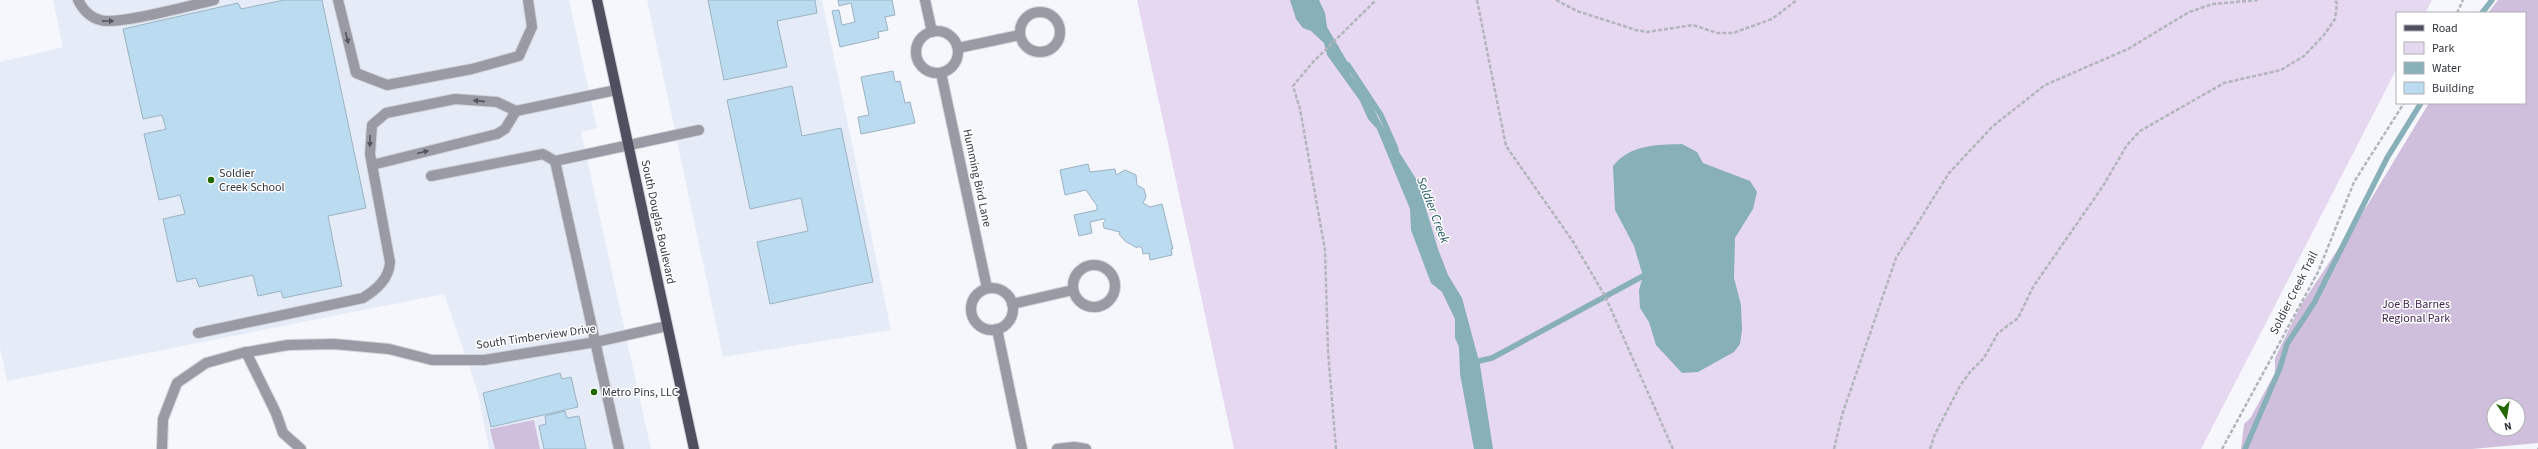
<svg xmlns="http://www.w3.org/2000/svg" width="2538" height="449" viewBox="0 0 2538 449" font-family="'Source Sans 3',sans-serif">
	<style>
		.built { fill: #e5ecf8 }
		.green { fill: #e6d8f0 }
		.forest { fill: #cfbedc; fill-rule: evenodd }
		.water { fill: #88b0b8 }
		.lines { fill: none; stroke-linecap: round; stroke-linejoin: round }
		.stream { stroke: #88b0b8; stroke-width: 5.5 }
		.building { fill: #bbdbf0; stroke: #9bb2c1 }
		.minor-casing { stroke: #d2d4da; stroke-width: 12 }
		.major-casing { stroke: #d2d4da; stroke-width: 12 }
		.path { stroke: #b2b5bb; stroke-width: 2.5; stroke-dasharray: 4 2; stroke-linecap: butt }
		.minor { stroke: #9a9aa4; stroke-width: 10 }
		.major { stroke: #4f4f60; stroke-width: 10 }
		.oneway { fill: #51555d }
		.poi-dot { fill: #216800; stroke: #fff; stroke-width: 1.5 }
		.labels { text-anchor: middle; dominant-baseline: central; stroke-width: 3; stroke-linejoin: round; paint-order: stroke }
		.poi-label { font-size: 12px; fill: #32373f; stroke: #fff; text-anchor: start }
		.street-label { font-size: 12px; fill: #32373f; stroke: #fff }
		.park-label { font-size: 12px; fill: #402850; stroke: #fff }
		.water-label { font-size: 13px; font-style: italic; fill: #1d5560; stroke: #fff }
	</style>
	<rect width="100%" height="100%" fill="#f5f7fc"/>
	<g class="built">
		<polygon points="53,0 569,0 597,128 581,132 651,449 489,449 477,389 444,294 7,381 0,348 0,62 63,47"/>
		<polygon points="647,0 822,0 891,330 723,357"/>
	</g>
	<polygon class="green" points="1137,0 2432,0 2425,13 2397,13 2397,68 2201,449 1234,449"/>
	<g class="forest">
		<path d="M2498 0H2538V443L2472 449H2241L2244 424 2251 417 2275 373V358L2301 305 2368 204 2429 103H2525V13H2488ZM2494 405H2518V429H2494Z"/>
		<polygon points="534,420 540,449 495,449 490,429"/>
	</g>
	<g class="water">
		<polygon points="1290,0 1319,0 1325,13 1327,27 1351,68 1350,74 1366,94 1382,125 1418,182 1438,249 1448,275 1462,298 1480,365 1493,449 1474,449 1460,374 1459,347 1455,338 1455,319 1442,292 1431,283 1411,230 1410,209 1377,129 1368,119 1360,101 1327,55 1324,43 1311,31 1303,28 1296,19"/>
		<path d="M1682 144 1697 152 1703 163 1750 181 1757 192 1753 209 1735 238 1734 278 1741 305 1742 330 1740 344 1734 352 1698 372 1682 373 1656 345 1649 322 1640 308 1639 290 1643 276 1634 246 1615 210 1613 166C1631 144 1656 145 1682 144Z"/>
	</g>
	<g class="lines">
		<g class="stream">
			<polyline points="2482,13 2492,0"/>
			<polyline points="1348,65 1381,115 1396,149"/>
			<polyline points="1470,363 1492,358 1643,276"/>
			<polyline points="2245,449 2280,368 2287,344 2314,303 2387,158 2421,103"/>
		</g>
	</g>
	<g class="building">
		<polygon points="284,0 322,0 366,208 328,216 342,286 283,298 281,291 258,296 253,275 199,287 196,278 177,282 163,219 185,214 180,195 159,200 144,134 166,129 162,115 143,119 123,29 238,3 241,9"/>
		<polygon points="708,0 815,0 817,13 777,21 787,67 724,80"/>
		<polygon points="838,0 892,0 895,15 885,17 888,30 878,32 879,38 840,47 832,11 839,10 842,25 855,22 851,3 839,6"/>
		<polygon points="893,71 895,82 900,81 905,103 910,102 915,123 861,134 858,117 869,115 861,77"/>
		<polygon points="792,86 802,136 841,128 873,282 770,304 757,242 808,231 801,198 750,209 727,100"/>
		<polygon points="1088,164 1090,172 1115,169 1116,175 1125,170 1136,175 1137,185 1144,189 1146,197 1143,203 1150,207 1162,204 1173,249 1171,249 1172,255 1150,260 1149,253 1143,254 1142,248 1138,246 1137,248 1125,241 1119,234 1120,232 1104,228 1103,223 1106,220 1103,219 1090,222 1092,233 1079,236 1074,215 1097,210 1097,206 1086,190 1065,195 1060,170"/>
		<polygon points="560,373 562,379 571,377 578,407 491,427 483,393"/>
		<polygon points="565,411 567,418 579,416 586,449 544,449 539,426 546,424 545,416"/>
	</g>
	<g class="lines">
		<defs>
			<g id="minor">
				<path d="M78 0C83 10 89 17 100 20 116 26 192 5 214 0"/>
				<polyline points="338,0 356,73 387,85 472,69 519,56 532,27 528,0"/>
				<polyline points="925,0 932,32"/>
				<circle cx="1040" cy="32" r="20"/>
				<circle cx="937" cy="52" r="21"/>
				<polyline points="958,48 1020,35"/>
				<polyline points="941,73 987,288"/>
				<polyline points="555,161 619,449"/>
				<polyline points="372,165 497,134 505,129 516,111"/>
				<polyline points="431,176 543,154 555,161 699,130"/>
				<circle cx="1094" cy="286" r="21"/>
				<circle cx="992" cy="309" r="21"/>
				<polyline points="1012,304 1073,290"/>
				<polyline points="997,329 1022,449"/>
				<path d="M198 333 363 298C377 289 389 279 390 262L370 154 372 125 386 113 455 99 497 102 516 111 616 90"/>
				<polyline points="246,352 276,413 283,433 301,449"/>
				<polyline points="162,449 163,419 177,383 206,363 242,353 288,345 334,344 389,349 432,360 484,360 596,342 667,326"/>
				<polyline points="1057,449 1074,447 1086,449"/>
			</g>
			<polyline id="major" points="597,0 694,449"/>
		</defs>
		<use href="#minor" class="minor-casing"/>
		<use href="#major" class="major-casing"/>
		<g class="path">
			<polyline points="1477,0 1506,146 1572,240 1605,296 1673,449"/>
			<polyline points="1556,0 1577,11 1636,30 1647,32 1693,25 1717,33 1733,33 1772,19 1797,0"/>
			<polyline points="2457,13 2463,0"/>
			<polyline points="1336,449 1328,351 1325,250 1300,109 1293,86 1313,62 1376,0"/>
			<polyline points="1834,449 1842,415 1896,258 1949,173 1993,126 2045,85 2128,49 2189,12 2213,4 2258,0"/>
			<polyline points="1930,449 1935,434 1960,386 1970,372 1984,358 1998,333 2018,318 2033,287 2103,186 2127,145 2140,131 2224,83 2281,70 2304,56 2324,35 2335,19 2337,4 2335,0"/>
			<polyline points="2222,449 2318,272 2354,182 2404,103"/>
			<polyline points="2537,449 2538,449"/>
		</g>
		<use href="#minor" class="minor"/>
		<use href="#major" class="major"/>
	</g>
	<defs><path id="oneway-solid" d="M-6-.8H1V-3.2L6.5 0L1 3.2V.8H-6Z"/></defs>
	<g class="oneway">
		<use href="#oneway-solid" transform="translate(108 21) rotate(-1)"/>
		<use href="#oneway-solid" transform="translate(347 38) rotate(76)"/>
		<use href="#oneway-solid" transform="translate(479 101) rotate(-174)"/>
		<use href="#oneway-solid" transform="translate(370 141) rotate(91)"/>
		<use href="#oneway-solid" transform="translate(423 152) rotate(-14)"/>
	</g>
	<g class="poi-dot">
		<circle cx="211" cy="180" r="4"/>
		<circle cx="594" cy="392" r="4"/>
	</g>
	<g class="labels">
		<g class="poi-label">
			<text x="219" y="173">Soldier<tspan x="219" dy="14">Creek School</tspan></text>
			<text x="602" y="392">Metro Pins, LLC</text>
		</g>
		<g class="street-label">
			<text transform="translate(977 178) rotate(78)">Humming Bird Lane</text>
			<text transform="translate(658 222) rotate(78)">South Douglas Boulevard</text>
			<text transform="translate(2294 293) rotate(-63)">Soldier Creek Trail</text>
			<text transform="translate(536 337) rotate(-8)">South Timberview Drive</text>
		</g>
		<g class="park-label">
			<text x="2416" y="304">Joe B. Barnes<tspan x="2416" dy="14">Regional Park</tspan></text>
		</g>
		<g class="water-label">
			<text transform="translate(1433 210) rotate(69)">Soldier Creek</text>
		</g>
	</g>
	<rect x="2396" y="12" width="130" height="92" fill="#ffffff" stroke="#adafb2"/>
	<rect x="2404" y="25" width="20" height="6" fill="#4f4f60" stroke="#adafb2"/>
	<text x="2432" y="32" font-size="12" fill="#32373f">Road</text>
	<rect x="2404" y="42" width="20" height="12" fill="#e6d8f0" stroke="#adafb2"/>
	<text x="2432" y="52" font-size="12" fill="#32373f">Park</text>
	<rect x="2404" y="62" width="20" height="12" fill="#88b0b8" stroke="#adafb2"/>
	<text x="2432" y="72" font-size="12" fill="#32373f">Water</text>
	<rect x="2404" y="82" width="20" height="12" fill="#bbdbf0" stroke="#adafb2"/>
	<text x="2432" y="92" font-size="12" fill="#32373f">Building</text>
	<g transform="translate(2506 417) rotate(168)"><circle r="19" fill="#ffffff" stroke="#adafb2"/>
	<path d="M0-3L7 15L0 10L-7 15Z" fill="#216800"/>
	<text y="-6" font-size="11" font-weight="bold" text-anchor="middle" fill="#32373f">N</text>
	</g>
</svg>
